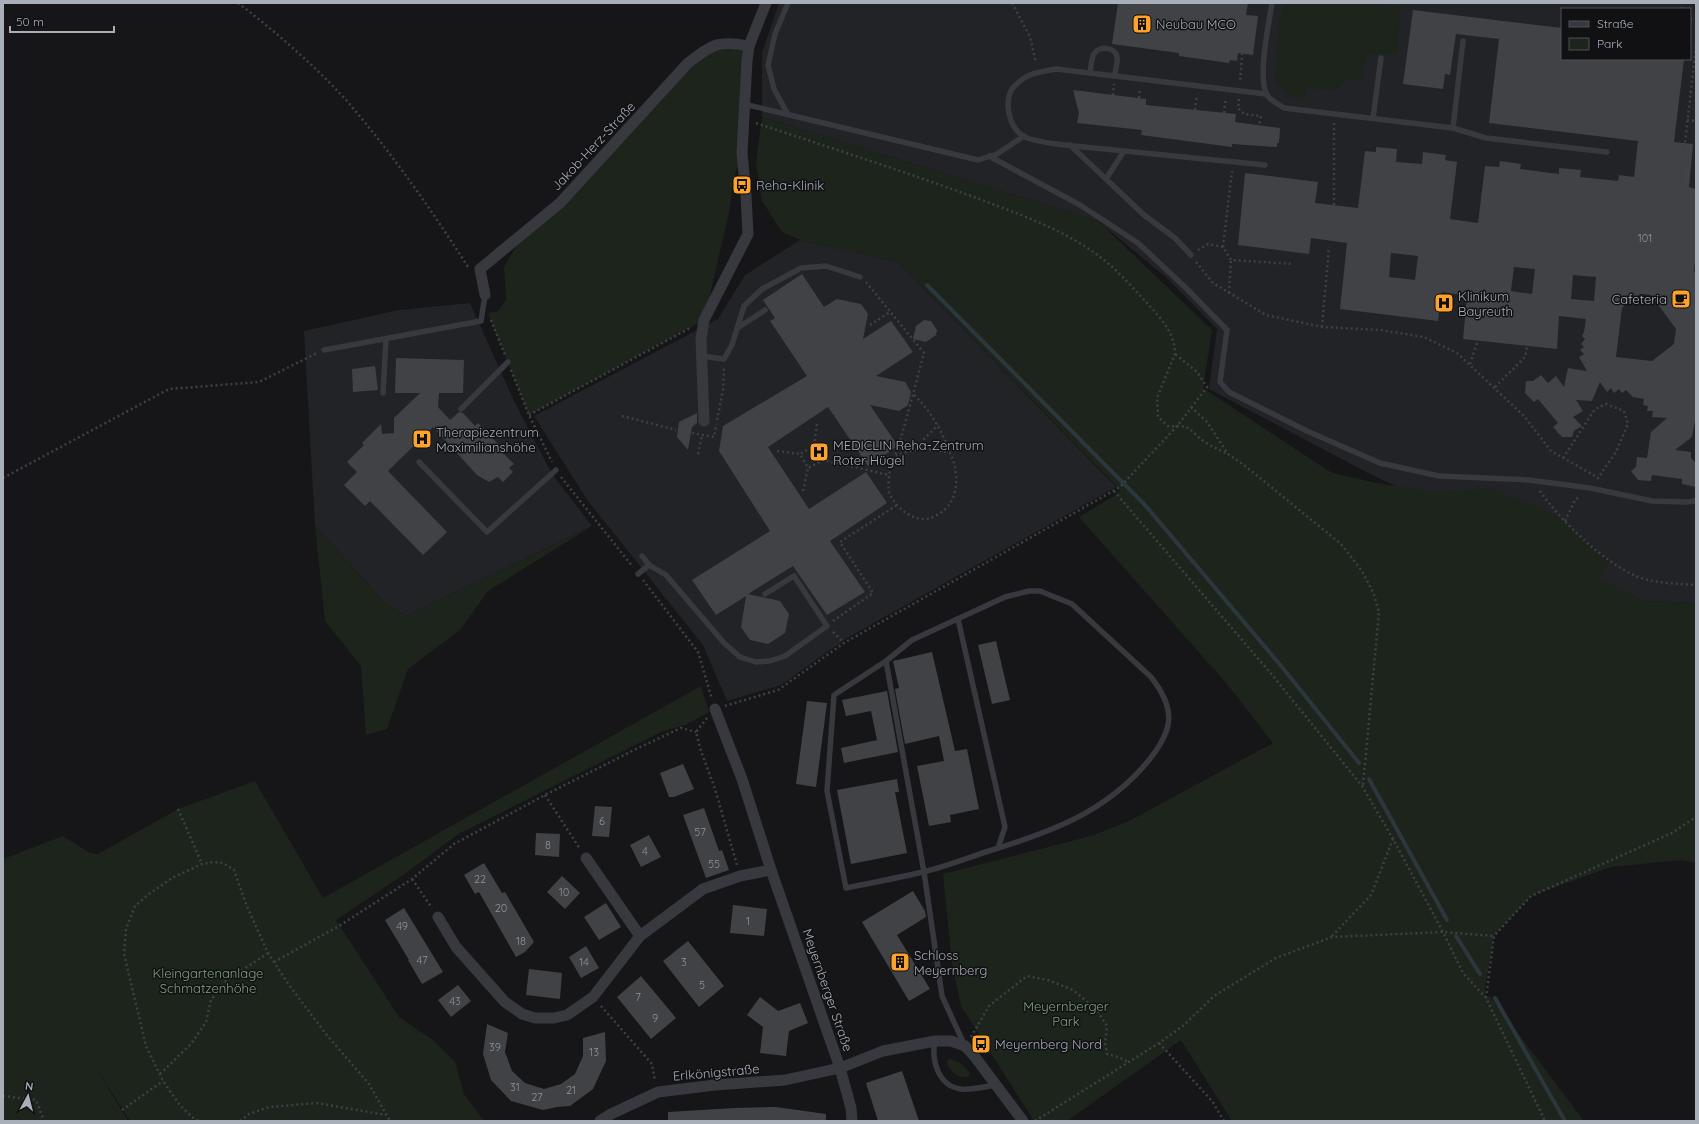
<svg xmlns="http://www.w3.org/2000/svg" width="1699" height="1124" viewBox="0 0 1699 1124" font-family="Quicksand,sans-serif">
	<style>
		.built { fill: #222326; fill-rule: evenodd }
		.green { fill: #1c241c }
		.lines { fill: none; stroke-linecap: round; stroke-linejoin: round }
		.stream { stroke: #2b373d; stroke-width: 4 }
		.building { fill: #404246; fill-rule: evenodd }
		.path { stroke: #3d4045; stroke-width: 2.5; stroke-dasharray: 2 3; stroke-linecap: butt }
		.lane { stroke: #37393e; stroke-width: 5.5 }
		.street { stroke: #37393e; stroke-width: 11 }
		.labels { text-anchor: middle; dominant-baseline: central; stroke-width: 3; stroke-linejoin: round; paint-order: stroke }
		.number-label { font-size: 11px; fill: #8e949c }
		.poi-label { font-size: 13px; fill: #a8afb9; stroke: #111114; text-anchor: start }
		.street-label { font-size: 13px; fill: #a8afb9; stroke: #111114 }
		.park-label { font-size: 13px; fill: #7fa57d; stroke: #111114 }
	</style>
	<rect width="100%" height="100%" fill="#161619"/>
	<g class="built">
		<path d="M779 3H1696V603L1644 601 1374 476 1209 389 1217 329 1167 278 1098 221 762 117V53ZM1562 9H1690V59H1562Z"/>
		<polygon points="800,240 898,262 1116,487 847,638 781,685 727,701 703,645 588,501 534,416 718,319 745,275"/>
		<polygon points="470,303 515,403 552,474 592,526 406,616 384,602 315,526 304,331 399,310"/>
	</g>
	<g class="green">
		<polygon points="1285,3 1371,3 1400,7 1397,54 1367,54 1362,80 1347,80 1335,90 1306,88 1304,101 1286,95 1275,81 1279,20"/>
		<polygon points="709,46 749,46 742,153 733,181 729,213 704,320 529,415 488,313 498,311 506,300 504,267 525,232"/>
		<polygon points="762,117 1098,221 1212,330 1203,388 1332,473 1377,483 1435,492 1491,489 1536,506 1565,521 1609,561 1599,579 1644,601 1696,603 1696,863 1681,860 1611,867 1531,896 1494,936 1485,988 1486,998 1490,996 1584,1121 1232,1121 1181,1040 1067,1121 1034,1121 961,1006 952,964 943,874 1091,836 1129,821 1273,743 1227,684 1079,517 1114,496 1120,490 898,262 800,240 782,232 762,201 756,163"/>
		<polygon points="315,526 384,602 406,616 592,526 488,591 460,630 408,669 387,729 366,735 361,666 325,621"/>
		<polygon points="701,686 709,712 685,725 663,731 460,833 403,875 336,920 399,1017 433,1040 455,1062 464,1094 484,1121 130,1121 93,1063 128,1121 3,1121 3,859 63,836 90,853 98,854 178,809 255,781 323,898"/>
		<path d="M948 1059C959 1060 963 1065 970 1073L968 1077C957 1079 952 1072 947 1064Z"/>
	</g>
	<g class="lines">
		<g class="stream">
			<polyline points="927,285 1145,505 1282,667 1359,763"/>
			<polyline points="1369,779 1447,920"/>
			<polyline points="1456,936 1480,974"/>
			<polyline points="1495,998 1565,1121"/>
		</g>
	</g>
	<g class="building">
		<polygon points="1118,3 1248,3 1246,15 1258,16 1253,55 1238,53 1237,61 1230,60 1229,63 1179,56 1179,53 1112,44"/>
		<path d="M1413 10 1562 28V59H1684L1674 142 1693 144 1689 187 1696 189V253L1694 271 1696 274V415L1692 437 1675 450 1691 452V458L1696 463V487L1682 484V479L1652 475 1651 481 1638 480 1631 471 1636 467 1637 457 1647 458 1651 432 1667 418 1652 417 1653 411H1647L1648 406 1643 405 1644 399 1633 397 1626 390 1622 393 1619 389 1614 393 1611 388 1607 392 1600 382 1592 401 1576 400 1583 411 1573 417 1582 426 1574 431 1572 437H1562L1553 427 1558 423 1538 399 1534 402 1525 393 1526 381H1533L1541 375 1548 383 1556 376 1564 387 1568 368 1587 371 1579 357 1584 354 1580 350 1584 347 1581 344 1585 339 1582 336 1584 332 1586 319 1559 316 1557 349 1463 339 1467 296 1442 292 1438 321 1340 309 1347 243 1311 238 1309 254 1238 245 1245 173 1318 182 1315 203 1358 208 1365 151 1376 152V147L1397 149 1396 162 1422 164 1423 152 1446 155 1445 160 1457 162 1450 219 1478 223 1485 166 1499 167 1500 161 1521 164 1520 169 1559 174V168L1581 170 1580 177 1618 181 1619 175 1634 177 1638 141 1489 123 1499 39 1456 34 1450 75 1445 74 1443 89 1403 84ZM1391 253 1418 256 1415 280 1389 277ZM1514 267 1535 269 1532 294 1511 291ZM1573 275 1596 277 1594 301 1571 299ZM1640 294 1651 295 1676 329 1674 344 1652 361 1616 357 1622 308Z"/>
		<polygon points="1073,90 1146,99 1146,105 1236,114 1235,122 1280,128 1279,143 1277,143 1277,147 1232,144 1232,147 1141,135 1142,130 1077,123 1079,113"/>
		<polygon points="802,274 824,307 837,299 861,304 868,314 863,339 891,321 913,352 876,376 905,382 911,392 908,405 899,411 870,405 898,446 868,466 828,407 768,447 809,509 866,472 887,503 830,541 865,592 827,615 793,566 748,594 780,601 789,614 785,633 768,644 750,640 741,627 746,596 716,615 692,580 770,531 719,451 723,426 807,376 770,321 775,318 763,300"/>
		<polygon points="924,320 931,321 937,330 936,335 926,342 913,339 916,326"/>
		<polygon points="396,358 464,360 463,393 439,393 438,407 450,420 459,412 463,413 475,426 478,423 505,451 503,453 514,464 509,468 513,472 503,482 498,477 489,482 477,475 433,427 388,471 447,532 423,555 370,501 365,506 344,485 357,472 347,462 364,445 362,443 381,424 382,434 394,433 394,418 420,393 395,393"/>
		<polygon points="375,366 378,390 353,392 352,369"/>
		<polygon points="697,413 697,423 692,427 688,450 677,437 679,422"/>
		<polygon points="996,641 1010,700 992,704 978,645"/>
		<polygon points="932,652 955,751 967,749 979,809 950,815 951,822 929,826 917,766 944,761 939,736 905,744 895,689 899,688 893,661"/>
		<polygon points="887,691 898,752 844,763 841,748 877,740 871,711 846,716 842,700"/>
		<polygon points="807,701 827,703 816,787 796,784"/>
		<polygon points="683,764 694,789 674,797 669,797 660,773"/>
		<polygon points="897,779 899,792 895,792 907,853 851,864 837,790"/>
		<polygon points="595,806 612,807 609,837 592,836"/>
		<polygon points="704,808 719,851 722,850 729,870 706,878 683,815"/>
		<polygon points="536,833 560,834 559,857 535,855"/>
		<polygon points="649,835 661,857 641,867 630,845"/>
		<polygon points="484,863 502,893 505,892 534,942 525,952 516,957 479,892 475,894 464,875"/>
		<polygon points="562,876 580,893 565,909 547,892"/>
		<polygon points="913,891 925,911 926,917 897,935 930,989 909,1001 862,922"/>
		<polygon points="606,903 621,927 599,940 584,917"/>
		<polygon points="733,905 767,909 764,936 730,933"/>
		<polygon points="404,908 443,972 422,984 408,960 409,960 385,920"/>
		<polygon points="688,941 724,986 699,1007 663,961"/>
		<polygon points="586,946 599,968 581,978 569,957"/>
		<polygon points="529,969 562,973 560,999 526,995"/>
		<polygon points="641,976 676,1018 651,1039 617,997"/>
		<polygon points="458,985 471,1001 451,1017 438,1000"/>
		<polygon points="760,997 778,1011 800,1003 808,1023 789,1031 786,1056 760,1053 763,1027 747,1015"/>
		<polygon points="487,1024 508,1033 505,1052 512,1071 525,1083 544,1089 561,1084 575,1074 583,1056 583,1038 605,1032 606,1061 593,1089 570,1106 557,1107 543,1110 511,1101 491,1080 483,1054"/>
		<polygon points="902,1071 919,1121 878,1121 866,1083"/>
		<polygon points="776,1107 826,1114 826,1121 668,1121 668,1112 735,1108"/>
	</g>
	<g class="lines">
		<g class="path">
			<path d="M238 3C276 32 314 65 346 100 391 152 431 209 468 267"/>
			<polyline points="1012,3 1030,37 1036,63"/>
			<polyline points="1682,9 1683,3"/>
			<polyline points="1690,19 1696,19"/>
			<polyline points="1239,41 1243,42 1240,82"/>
			<polyline points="1690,92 1696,93"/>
			<polyline points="1113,95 1114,84"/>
			<polyline points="1139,98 1140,88"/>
			<polyline points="1239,99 1238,108 1244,114 1261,116 1259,126"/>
			<polyline points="1195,110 1197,95"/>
			<polyline points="1224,113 1226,98"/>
			<polyline points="1687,120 1696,121"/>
			<path d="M756 123C828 147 900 170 971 196 1016 213 1065 229 1104 260 1119 272 1133 288 1146 302 1160 317 1175 333 1175 354L1157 398 1158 417 1169 427C1193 423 1189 432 1205 442 1212 447 1220 450 1228 454"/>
			<polyline points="1680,187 1696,46"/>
			<polyline points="1334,205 1334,122"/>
			<polyline points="1223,247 1232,171"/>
			<polyline points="1198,250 1208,244 1223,247 1231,260 1293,264"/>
			<polyline points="1196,262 1213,283 1266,315 1322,327 1380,330 1424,337 1457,353 1524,416 1551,451 1597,477 1599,480"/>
			<path d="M866 282 924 353C916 383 908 414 899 444 896 455 890 466 889 476 889 480 888 488 889 492 893 504 909 519 923 519 931 520 944 512 949 505 959 490 958 469 950 453 927 448 919 447 896 456"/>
			<polyline points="1229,293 1231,260"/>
			<polyline points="491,320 505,355"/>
			<polyline points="870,325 890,312"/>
			<polyline points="1322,327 1329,247"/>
			<polyline points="1470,364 1478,340"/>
			<polyline points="511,370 529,415 552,462"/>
			<polyline points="1495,387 1525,357 1527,346"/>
			<path d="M914 395C931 411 941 430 950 452"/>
			<polyline points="1191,407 1207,422 1228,454 1244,465 1341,544 1362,571 1373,592 1379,612 1363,785"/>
			<polyline points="529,415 690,328"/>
			<polyline points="622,416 676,430"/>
			<polyline points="717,420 723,390 724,367"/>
			<polyline points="692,433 714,437 716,424"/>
			<polyline points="814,446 817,424"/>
			<polyline points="918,448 924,439 938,425"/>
			<polyline points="777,451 800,454"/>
			<polyline points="698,454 702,435"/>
			<polyline points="1563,458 1595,409 1606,404 1624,411 1628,424 1616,452 1598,478"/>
			<polyline points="824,460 808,468 800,454 814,446 824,460 889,475"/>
			<polyline points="561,477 633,567"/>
			<polyline points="3,478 169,389 259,382 317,353"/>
			<polyline points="803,491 808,468"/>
			<polyline points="1114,491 1273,676 1362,786 1393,839 1443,932 1463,973 1486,998 1545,1121"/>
			<path d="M1540 491C1560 520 1603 562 1636 576 1652 583 1678 584 1696 585"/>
			<polyline points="1565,521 1575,500 1580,496"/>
			<polyline points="643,580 698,652 712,699"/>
			<polyline points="833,621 873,593 840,542 897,505"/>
			<polyline points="833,632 844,643"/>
			<polyline points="725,706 778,690 844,643 1120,487 1178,425 1207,387 1197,372 1175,354"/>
			<polyline points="707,718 696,732 701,751 715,789 737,865"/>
			<polyline points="545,795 580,849"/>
			<polyline points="178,809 202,864"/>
			<polyline points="412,879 432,908"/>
			<polyline points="1332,936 1371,895 1393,839"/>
			<polyline points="274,962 339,926 412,879 454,844 545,795 636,749 681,728 696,732"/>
			<polyline points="1486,998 1494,936 1531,896 1672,833 1696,817"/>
			<polyline points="601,1006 652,1064 655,1081"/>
			<polyline points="971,1037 989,1006 1027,976 1048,980 1073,990 1096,1009 1107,1026 1105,1043 1107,1054 1118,1057 1129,1062"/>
			<polyline points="1159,1043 1212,1101 1224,1121"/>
			<polyline points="160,1074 191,1044 206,1022 211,1000 226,981 268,953"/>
			<polyline points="3,1096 36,1100 44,1121"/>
			<polyline points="122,1110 163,1081"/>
			<polyline points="198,1121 192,1117 179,1104 163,1081 146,1046 124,954 126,929 135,906 149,894 172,878 202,864 213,862 223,863 234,870 246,904 268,953 289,985 326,1034 369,1084 390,1121"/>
			<polyline points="240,1121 249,1114 269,1107 317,1103 386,1115"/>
			<polyline points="1035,1121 1159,1043 1184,1025 1214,996 1276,958 1332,937 1443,932 1494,936"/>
		</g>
		<g class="lane">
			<path d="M1272 3C1269 23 1257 78 1267 95 1270 100 1278 104 1284 108L1453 128"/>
			<polyline points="1463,41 1453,128 1486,138 1607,152"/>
			<path d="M1090 73C1091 67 1091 59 1094 54 1098 46 1115 46 1117 57 1118 62 1115 70 1115 76"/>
			<polyline points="744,104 978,160 997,154 1024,136"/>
			<polyline points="787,113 774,89 768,65 775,34 788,3"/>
			<polyline points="1373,118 1381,58"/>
			<polyline points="1070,145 1106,179"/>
			<path d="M1124 151C1103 148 1038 145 1023 136 1009 127 1004 103 1012 89 1015 85 1020 81 1024 78 1032 72 1046 71 1056 69L1266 94"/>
			<polyline points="989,156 1080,205 1138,243 1187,289 1227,330 1220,382 1229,392 1307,431 1380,463 1439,476 1529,480 1590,488 1652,501 1686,502 1696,501"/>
			<polyline points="1191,255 1175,238 1144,215 1106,179 1124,151 1265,165"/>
			<polyline points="739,327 765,310"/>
			<polyline points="324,350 481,321 485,295"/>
			<polyline points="701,356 724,359 732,345 744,306 762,289 801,268 826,266 860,277"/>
			<polyline points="383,393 386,339"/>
			<polyline points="461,409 508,362"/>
			<polyline points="419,462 487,532 556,470"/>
			<polyline points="642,556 649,565 666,575 724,643 740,657 756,662 770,661 785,656 827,626 794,576 765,594"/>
			<polyline points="638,574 649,565"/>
			<polyline points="958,619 1005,827 998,848"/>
			<path d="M886 661 912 640 1005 597 1029 591H1040L1072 604 1151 677C1176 709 1174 729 1149 760 1107 812 1051 832 989 851 967 858 945 867 923 872 897 878 871 883 846 888L827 791 834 695 886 661 924 872 942 996 964 1044"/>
			<path d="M935 1041C931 1060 938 1086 961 1089 971 1090 984 1087 995 1085"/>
		</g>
		<g class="street">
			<path d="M485 295 480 269 560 203 688 63C713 44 718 40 749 46"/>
			<polyline points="704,421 701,339 704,320 748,234 746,195 742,153 747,61 749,46 766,3"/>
			<polyline points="715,709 742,779 771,870 840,1068 851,1108 852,1121"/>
			<polyline points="586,858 640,936"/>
			<polyline points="438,917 456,947 505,1002 522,1014 535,1018 554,1018 567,1015 593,997 640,936 703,889 740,876 771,870"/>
			<polyline points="600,1121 611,1114 658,1092 715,1085 785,1080 840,1068 883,1051 935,1041 951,1041 965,1046 975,1057 1023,1121"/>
		</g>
	</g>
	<defs>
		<symbol id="building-square" viewBox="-11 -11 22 22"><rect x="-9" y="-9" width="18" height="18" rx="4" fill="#fda22a" stroke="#111114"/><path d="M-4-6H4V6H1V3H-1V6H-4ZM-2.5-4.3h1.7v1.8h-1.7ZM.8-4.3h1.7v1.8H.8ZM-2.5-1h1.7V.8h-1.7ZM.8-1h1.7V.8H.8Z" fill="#111"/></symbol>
		<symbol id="bus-square" viewBox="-11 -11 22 22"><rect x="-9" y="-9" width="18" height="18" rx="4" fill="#fda22a" stroke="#111114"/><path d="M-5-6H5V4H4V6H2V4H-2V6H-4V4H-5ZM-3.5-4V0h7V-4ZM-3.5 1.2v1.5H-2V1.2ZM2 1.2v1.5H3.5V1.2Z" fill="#111"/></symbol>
		<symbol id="cafe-square" viewBox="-11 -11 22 22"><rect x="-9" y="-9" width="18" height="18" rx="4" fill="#fda22a" stroke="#111114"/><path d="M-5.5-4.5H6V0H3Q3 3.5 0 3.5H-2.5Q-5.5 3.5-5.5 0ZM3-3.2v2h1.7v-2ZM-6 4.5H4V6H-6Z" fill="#111"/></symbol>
		<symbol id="hospital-square" viewBox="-11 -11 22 22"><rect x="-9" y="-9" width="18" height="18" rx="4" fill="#fda22a" stroke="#111114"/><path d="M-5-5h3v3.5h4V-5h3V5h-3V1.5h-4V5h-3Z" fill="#111"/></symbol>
	</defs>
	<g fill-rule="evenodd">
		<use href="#building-square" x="1131" y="13" width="22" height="22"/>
		<use href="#bus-square" x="731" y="174" width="22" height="22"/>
		<use href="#cafe-square" x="1670" y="288" width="22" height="22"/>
		<use href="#hospital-square" x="1433" y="292" width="22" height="22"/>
		<use href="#hospital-square" x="411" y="428" width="22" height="22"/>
		<use href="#hospital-square" x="808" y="441" width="22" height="22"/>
		<use href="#building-square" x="889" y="951" width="22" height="22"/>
		<use href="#bus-square" x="970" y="1033" width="22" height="22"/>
	</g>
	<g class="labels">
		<g class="number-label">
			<text x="1645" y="238">101</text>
			<text x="602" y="821">6</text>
			<text x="700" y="832">57</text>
			<text x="548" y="845">8</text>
			<text x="645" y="851">4</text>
			<text x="714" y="864">55</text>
			<text x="480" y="879">22</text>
			<text x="564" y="892">10</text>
			<text x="501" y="908">20</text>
			<text x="748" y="921">1</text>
			<text x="402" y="926">49</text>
			<text x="521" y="941">18</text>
			<text x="422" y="960">47</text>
			<text x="584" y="962">14</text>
			<text x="684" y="962">3</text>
			<text x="702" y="985">5</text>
			<text x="638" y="997">7</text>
			<text x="455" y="1001">43</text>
			<text x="655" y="1018">9</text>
			<text x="495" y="1047">39</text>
			<text x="594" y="1052">13</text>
			<text x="515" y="1087">31</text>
			<text x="571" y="1090">21</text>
			<text x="537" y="1097">27</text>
		</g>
		<g class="poi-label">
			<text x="1156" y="24">Neubau MCO</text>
			<text x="756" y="185">Reha-Klinik</text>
			<text x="1458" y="296">Klinikum<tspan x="1458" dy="15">Bayreuth</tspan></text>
			<text x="1667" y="299" text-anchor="end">Cafeteria</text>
			<text x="436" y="432">Therapiezentrum<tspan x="436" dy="15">Maximilianshöhe</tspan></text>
			<text x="833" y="445">MEDICLIN Reha-Zentrum<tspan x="833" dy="15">Roter Hügel</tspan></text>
			<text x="914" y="955">Schloss<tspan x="914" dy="15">Meyernberg</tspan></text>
			<text x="995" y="1044">Meyernberg Nord</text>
		</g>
		<g class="street-label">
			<text transform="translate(593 146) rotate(-47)">Jakob-Herz-Straße</text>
			<text transform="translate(828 990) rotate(71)">Meyernberger Straße</text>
			<text transform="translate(716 1072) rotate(-5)">Erlkönigstraße</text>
		</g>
		<g class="park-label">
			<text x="208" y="973">Kleingartenanlage<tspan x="208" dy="15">Schmatzenhöhe</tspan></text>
			<text x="1066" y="1006">Meyernberger<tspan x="1066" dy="15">Park</tspan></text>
		</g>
	</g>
	<rect width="1699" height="1124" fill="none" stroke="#a8afb9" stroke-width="8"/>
	<rect x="1561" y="8" width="130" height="52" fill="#111114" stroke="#4d5056"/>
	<rect x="1569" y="21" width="20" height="6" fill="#37393e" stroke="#4d5056"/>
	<text x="1597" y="28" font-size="12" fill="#a8afb9">Straße</text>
	<rect x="1569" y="38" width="20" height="12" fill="#1c241c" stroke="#4d5056"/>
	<text x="1597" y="48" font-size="12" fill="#a8afb9">Park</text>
	<g transform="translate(28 1096) rotate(7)" stroke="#111114" stroke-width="3" paint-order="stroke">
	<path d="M0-3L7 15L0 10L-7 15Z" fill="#a8afb9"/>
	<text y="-6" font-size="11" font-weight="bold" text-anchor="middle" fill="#a8afb9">N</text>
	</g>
	<path d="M10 26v6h104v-6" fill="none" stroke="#a8afb9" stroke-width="2"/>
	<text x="16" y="26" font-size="12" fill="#a8afb9" stroke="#111114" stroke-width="3" paint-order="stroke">50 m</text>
</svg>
